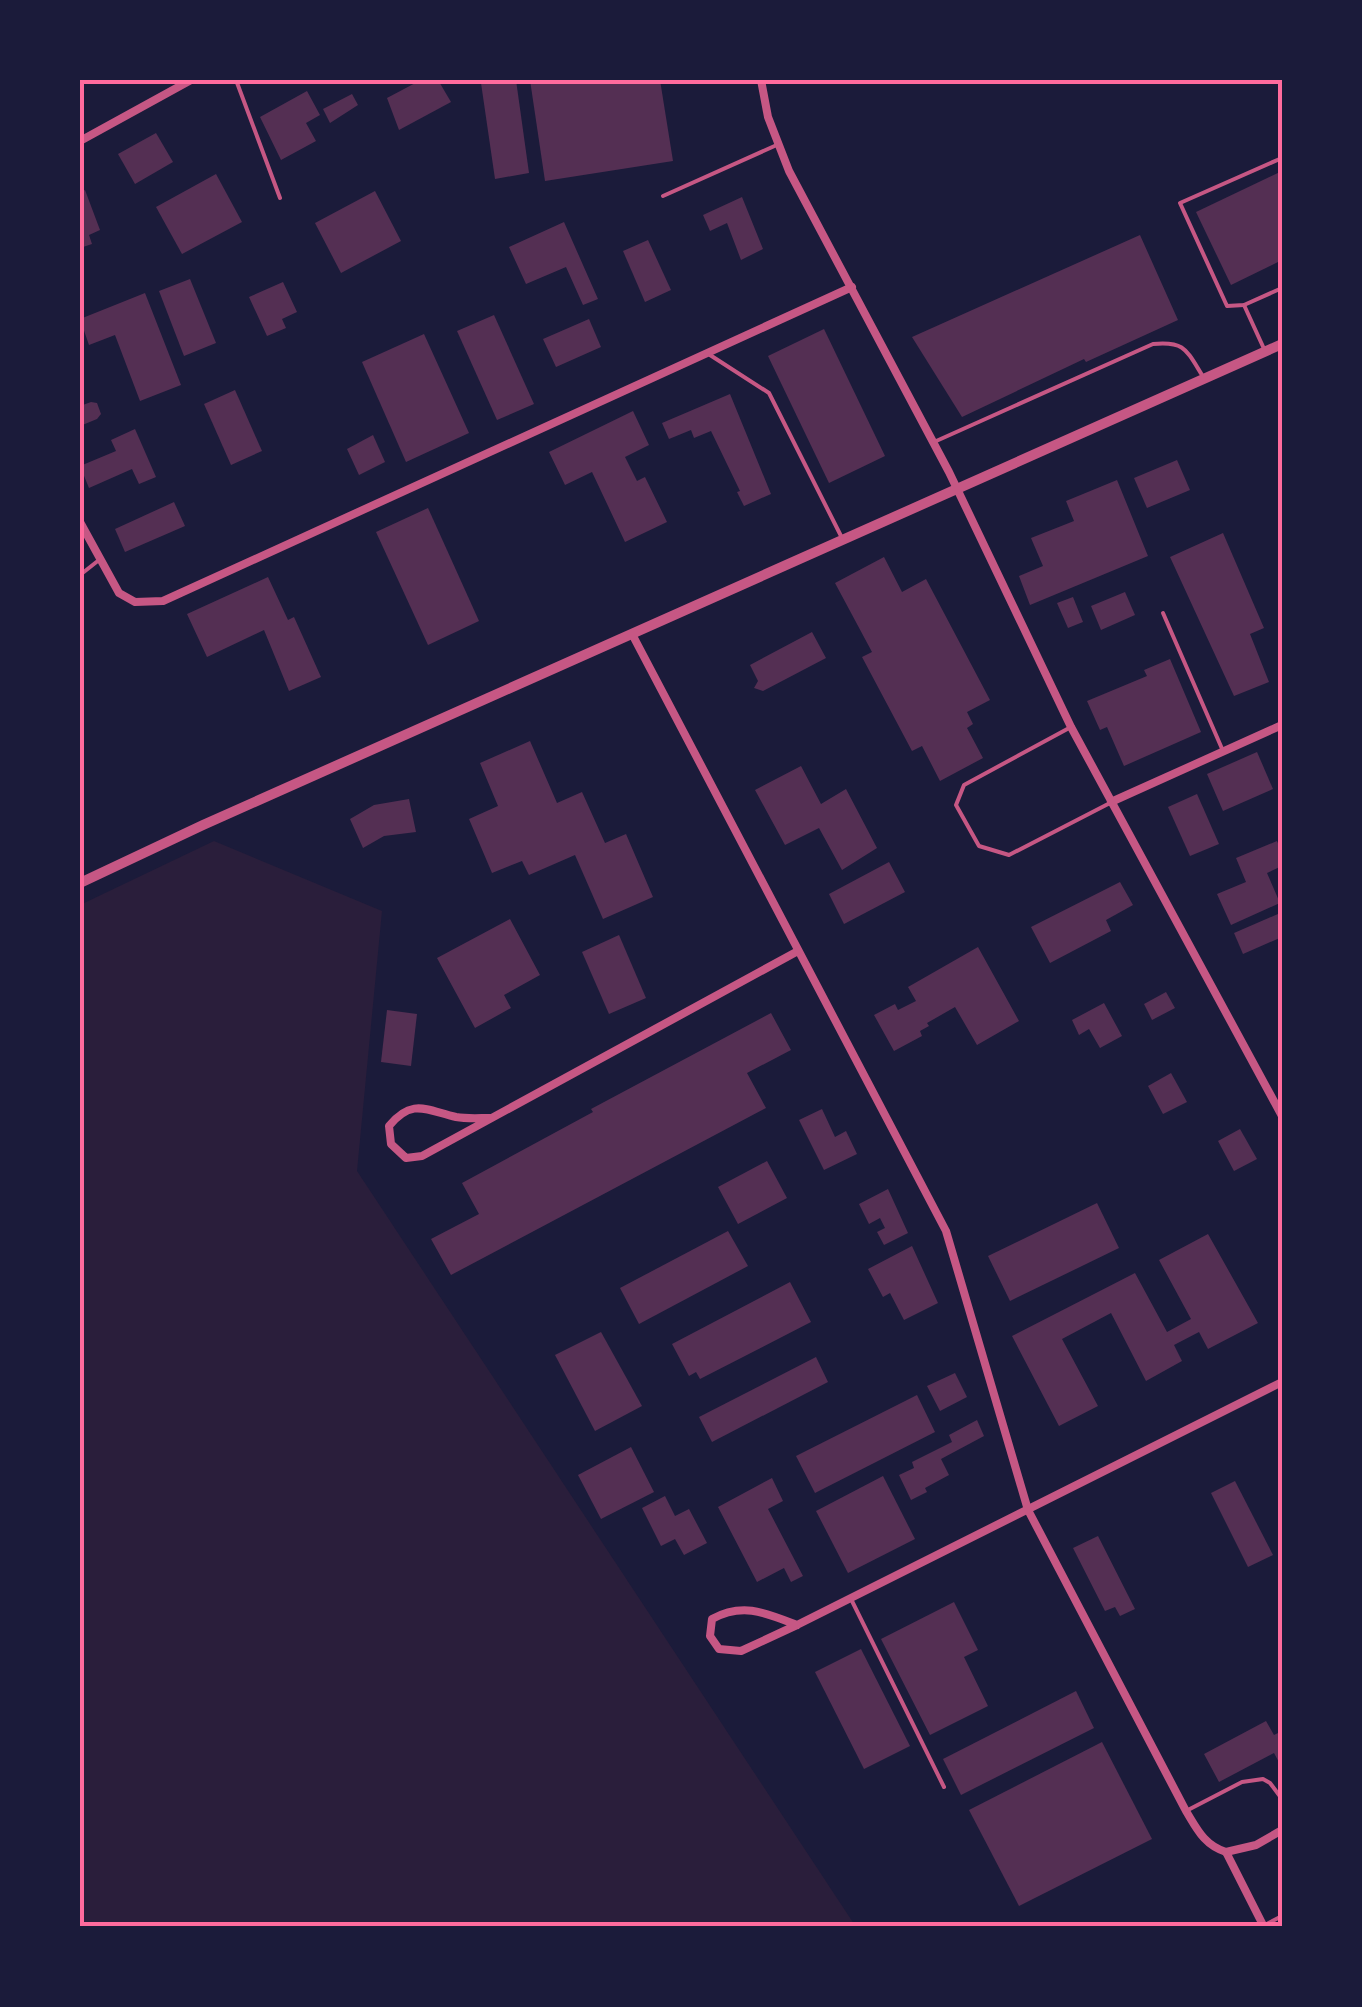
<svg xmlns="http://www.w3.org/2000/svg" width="1362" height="2007" viewBox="0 0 1362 2007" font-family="Manrope,sans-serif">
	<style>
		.green { fill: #2a1e3b }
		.building { fill: #542f53 }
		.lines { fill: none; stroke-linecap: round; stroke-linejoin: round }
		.service { stroke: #c65784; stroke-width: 4 }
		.minor { stroke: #c65784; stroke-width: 8 }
		.tertiary { stroke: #c65784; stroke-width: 10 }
		.neatline { fill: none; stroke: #ff6b9d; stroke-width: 4 }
	</style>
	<rect width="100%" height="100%" fill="#1b1b3a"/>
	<polygon class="green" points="214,841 382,911 357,1171 856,1927 80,1927 80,905"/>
	<g class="building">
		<polygon points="421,80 438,80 451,102 399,130 387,98"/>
		<polygon points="499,80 516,80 529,173 495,179 481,83"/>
		<polygon points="530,80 660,80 673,161 545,181"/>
		<polygon points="307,91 320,115 306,123 316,141 281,160 260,117"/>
		<polygon points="352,94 358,105 330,123 323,109"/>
		<polygon points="156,133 173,162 135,184 118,154"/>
		<polygon points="1282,171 1282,260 1231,285 1196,212"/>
		<polygon points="216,174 242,222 182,254 156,207"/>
		<polygon points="85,190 100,230 89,235 92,244 80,248 80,192"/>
		<polygon points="375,191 401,241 341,273 315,223"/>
		<polygon points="742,197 763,249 741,260 727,223 710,231 703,215"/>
		<polygon points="564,222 598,299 583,305 566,267 526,284 509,247"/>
		<polygon points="1140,235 1178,320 1086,362 1084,359 962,417 912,337"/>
		<polygon points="648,240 671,290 645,302 623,251"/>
		<polygon points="190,279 216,343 184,356 159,291"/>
		<polygon points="283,282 297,312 282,319 286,328 267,336 249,297"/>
		<polygon points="145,293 181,385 140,401 115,335 89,345 80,319"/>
		<polygon points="494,315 534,404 497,420 457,331"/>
		<polygon points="589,319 601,347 556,367 543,339"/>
		<polygon points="824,329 885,456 829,483 768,356"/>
		<polygon points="424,334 469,433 406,462 362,362"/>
		<polygon points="235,390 262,451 231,465 204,404"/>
		<polygon points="730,394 771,494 744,506 737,492 740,491 711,431 694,438 691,430 669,439 662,423"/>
		<polygon points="91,402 97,403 101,414 97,419 80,426 80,406"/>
		<polygon points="633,411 649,445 625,457 637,481 645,477 667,522 625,542 592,472 565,485 549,452"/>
		<polygon points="135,429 156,477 139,484 132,469 89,488 80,466 116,451 111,440"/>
		<polygon points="373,435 385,462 359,475 347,449"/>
		<polygon points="1177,460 1190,490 1147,508 1134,478"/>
		<polygon points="1117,480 1148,556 1030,605 1019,576 1043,566 1031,538 1074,521 1066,501"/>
		<polygon points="174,502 185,526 125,552 115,529"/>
		<polygon points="428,508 479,621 428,645 376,532"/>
		<polygon points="1223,533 1264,628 1250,634 1269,682 1234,696 1170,557"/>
		<polygon points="884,557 902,592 926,579 990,700 967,712 973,724 967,728 983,758 940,781 922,746 912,751 862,657 872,652 835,583"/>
		<polygon points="268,577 288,620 294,617 321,677 289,691 264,630 207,657 187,614"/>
		<polygon points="1125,592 1135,615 1101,630 1091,606"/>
		<polygon points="1073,597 1083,622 1068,628 1057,603"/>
		<polygon points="812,632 826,658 763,691 754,688 758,681 750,665"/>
		<polygon points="1170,659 1201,732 1124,766 1107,727 1100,730 1087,701 1147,676 1144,670"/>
		<polygon points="530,741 557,803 582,792 605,843 626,834 653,897 603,919 575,855 529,875 522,861 492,873 469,819 498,806 480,763"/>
		<polygon points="1257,752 1273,789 1223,811 1207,774"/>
		<polygon points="801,766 821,804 846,789 877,848 842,870 819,828 785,845 755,790"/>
		<polygon points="1197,794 1219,844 1190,856 1168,807"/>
		<polygon points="409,799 416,832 384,836 363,848 350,819 374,805"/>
		<polygon points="1277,841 1282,852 1282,866 1267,873 1280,903 1231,925 1217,894 1246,882 1236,858"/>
		<polygon points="889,862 905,892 844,924 829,894"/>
		<polygon points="1120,882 1133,905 1106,920 1111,931 1050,963 1031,927"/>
		<polygon points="1278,914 1282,937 1243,954 1234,933"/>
		<polygon points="510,919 540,975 504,995 511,1008 475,1028 437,958"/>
		<polygon points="619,935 646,998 609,1014 582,952"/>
		<polygon points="978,947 1019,1021 977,1045 955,1007 927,1023 929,1026 920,1031 922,1036 894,1051 874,1015 895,1004 898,1010 916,1001 908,987"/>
		<polygon points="1166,992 1175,1008 1152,1020 1144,1004"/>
		<polygon points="1104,1003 1122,1036 1100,1048 1089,1029 1079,1035 1072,1020"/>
		<polygon points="387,1010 417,1014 411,1066 381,1062"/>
		<polygon points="771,1013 791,1050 747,1073 766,1108 451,1275 431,1239 479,1214 462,1183 593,1112 591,1109"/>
		<polygon points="1171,1073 1187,1102 1163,1114 1148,1086"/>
		<polygon points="822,1109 835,1137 846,1131 857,1154 824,1170 799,1120"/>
		<polygon points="1240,1129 1257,1159 1234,1171 1218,1141"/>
		<polygon points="767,1161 787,1198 738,1224 718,1187"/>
		<polygon points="888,1189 908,1233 884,1245 877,1232 885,1228 880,1218 869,1224 859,1204"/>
		<polygon points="1097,1203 1119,1248 1010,1301 988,1256"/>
		<polygon points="728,1231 748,1266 639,1324 620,1288"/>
		<polygon points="1208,1234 1258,1323 1208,1349 1199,1332 1174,1345 1182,1361 1146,1381 1111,1313 1062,1339 1098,1406 1059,1426 1012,1336 1135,1273 1167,1332 1191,1319 1159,1260"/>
		<polygon points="912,1246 938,1303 904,1320 890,1293 883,1297 868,1269"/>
		<polygon points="790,1282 811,1322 700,1379 696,1372 689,1376 672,1344"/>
		<polygon points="601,1332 642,1406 595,1431 555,1355"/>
		<polygon points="816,1357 828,1382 712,1442 699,1417"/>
		<polygon points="955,1373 967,1397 940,1411 927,1386"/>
		<polygon points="917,1395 935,1432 815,1493 796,1456"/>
		<polygon points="977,1420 984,1436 941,1459 949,1475 925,1488 927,1492 911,1500 899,1475 914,1468 912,1462 952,1442 949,1435"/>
		<polygon points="631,1447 654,1492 601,1519 578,1475"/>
		<polygon points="883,1476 915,1539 848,1573 816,1511"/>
		<polygon points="772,1478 783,1501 768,1509 803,1576 791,1582 784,1568 757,1582 718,1507"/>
		<polygon points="1235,1481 1273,1555 1248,1567 1211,1493"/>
		<polygon points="665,1496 675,1516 689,1509 707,1543 684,1555 675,1539 661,1546 642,1508"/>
		<polygon points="1098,1536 1135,1609 1120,1616 1115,1607 1105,1611 1073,1548"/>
		<polygon points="954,1602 978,1650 964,1657 988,1706 930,1735 881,1639"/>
		<polygon points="861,1649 910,1746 864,1769 815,1672"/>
		<polygon points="1076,1691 1094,1728 961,1795 943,1759"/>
		<polygon points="1266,1721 1274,1735 1282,1731 1282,1768 1274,1753 1219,1782 1204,1754"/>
		<polygon points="1102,1742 1152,1839 1019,1906 969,1810"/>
	</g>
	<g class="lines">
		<g class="service">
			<polyline points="236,80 280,198"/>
			<polyline points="1282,158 1180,203 1227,306 1244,305 1282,288"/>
			<polyline points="663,196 779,144"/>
			<polyline points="1244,305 1265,351"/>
			<polyline points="710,355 769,393 841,536"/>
			<path d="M934 442 1153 344C1184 341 1186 349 1202 375"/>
			<polyline points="80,575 99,560"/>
			<polyline points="1163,613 1223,751"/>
			<polyline points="1071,727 964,785 956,805 979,846 1009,855 1110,803"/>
			<polyline points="851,1599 944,1787"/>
			<polyline points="1186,1811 1242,1782 1263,1779 1270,1783 1282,1799"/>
			<polyline points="1263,1926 1282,1916"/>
		</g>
		<g class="minor">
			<polyline points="761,80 768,117 789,171 949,472 1071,727 1282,1116"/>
			<polyline points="80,141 191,80"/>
			<polyline points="80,522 119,593 135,602 163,601 852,287"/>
			<path d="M632 634 946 1231 1028 1510 1186 1811C1197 1829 1204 1845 1226 1852L1264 1927"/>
			<polyline points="1111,802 1282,725"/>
			<path d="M490 1118C479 1118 467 1119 456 1117 426 1110 412 1098 389 1126L391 1144 406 1158 422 1156 798 951"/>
			<path d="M797 1625C766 1613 743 1602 712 1619L710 1636 719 1649 741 1651 797 1625 1282 1382"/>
			<polyline points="1226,1852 1256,1845 1282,1830"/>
		</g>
		<polyline class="tertiary" points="80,883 203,825 1282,344"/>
	</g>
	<rect width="1362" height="2007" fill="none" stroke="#1b1b3a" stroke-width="165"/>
	<rect x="82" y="82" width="1198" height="1842" class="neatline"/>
</svg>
